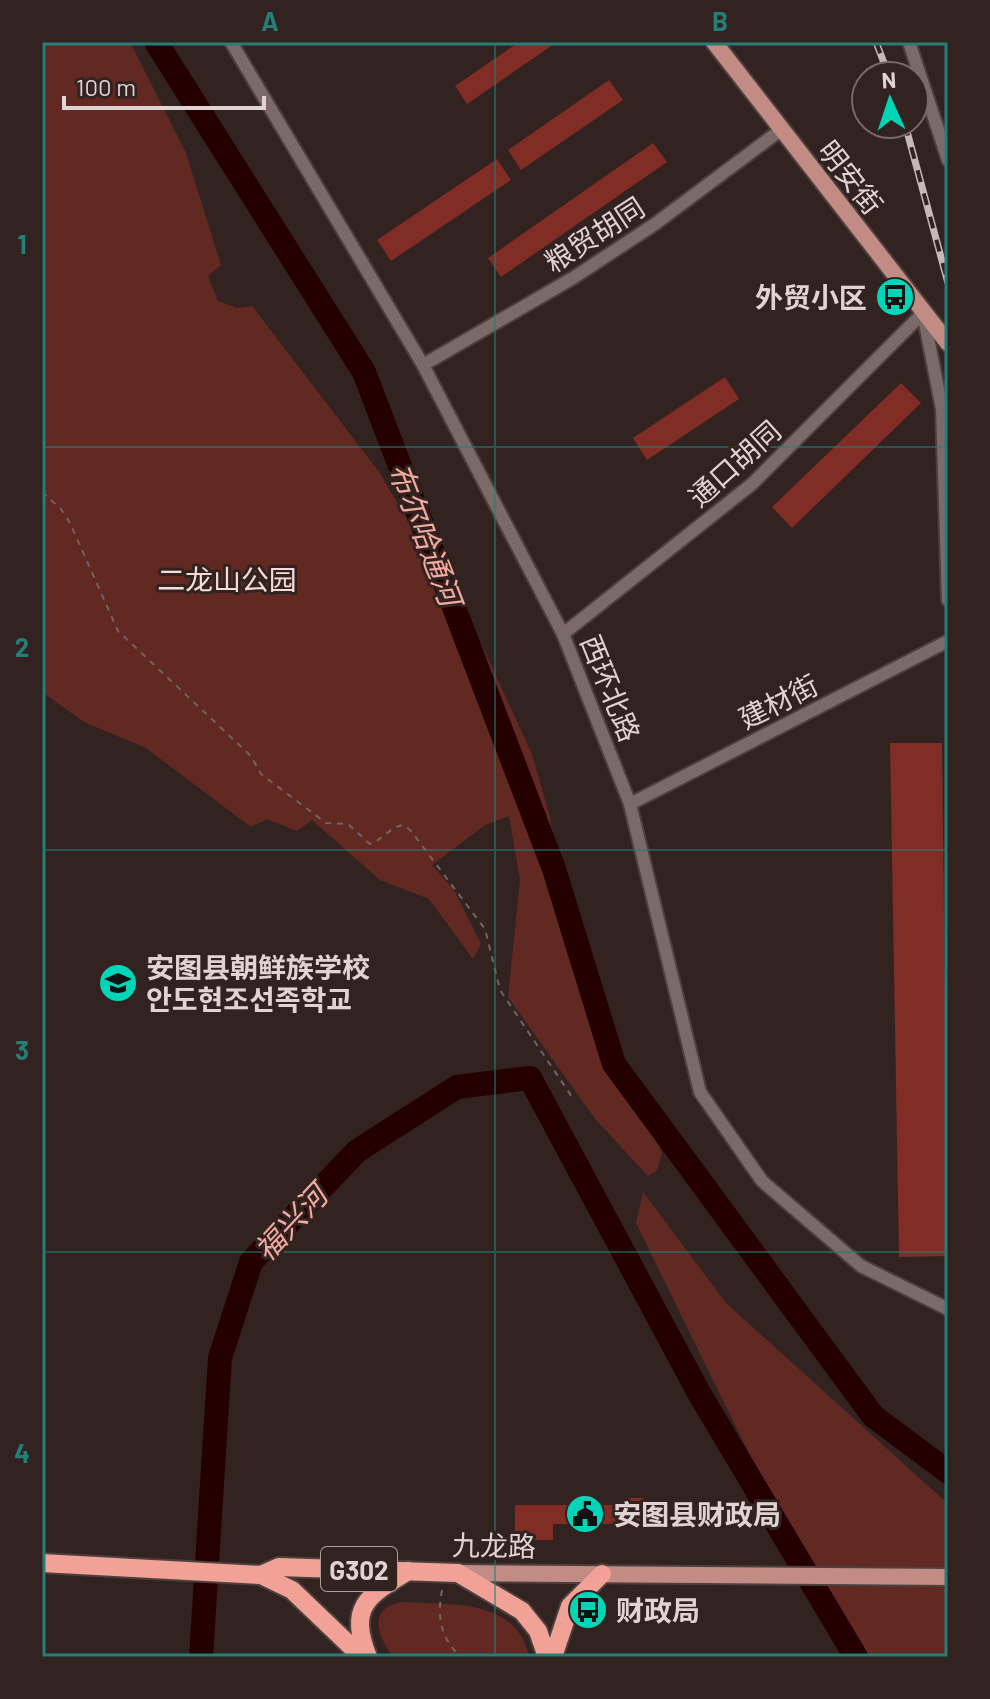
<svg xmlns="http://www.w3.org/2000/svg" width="990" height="1699" viewBox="0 0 990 1699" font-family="Barlow,'Noto Sans SC','Noto Sans KR',sans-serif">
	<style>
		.green { fill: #622923 }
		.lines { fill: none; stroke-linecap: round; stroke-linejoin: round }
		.river { stroke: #240000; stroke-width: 24 }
		.building { fill: #812c25 }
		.minor-casing { stroke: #4c403e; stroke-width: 16 }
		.major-casing { stroke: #4c403e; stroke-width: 20 }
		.highway-casing { stroke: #4c403e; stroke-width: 22 }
		.path { stroke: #716462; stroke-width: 2; stroke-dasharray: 6 6; stroke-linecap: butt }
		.minor { stroke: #7b6a67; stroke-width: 12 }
		.major { stroke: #c28b83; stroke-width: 16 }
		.highway { stroke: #f1a196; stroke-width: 18 }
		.rail-casing { stroke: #c4b9b7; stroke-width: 7 }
		.rail { stroke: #322321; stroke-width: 4; stroke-dasharray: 12; stroke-linecap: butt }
		.grid { fill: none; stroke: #247f78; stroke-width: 2; stroke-opacity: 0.55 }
		.labels { text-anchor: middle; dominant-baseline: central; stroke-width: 6; stroke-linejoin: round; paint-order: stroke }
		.shield { fill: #322321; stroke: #ab9f9e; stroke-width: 2 }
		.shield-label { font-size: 26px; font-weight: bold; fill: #dfd4d3 }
		.street-label { font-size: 28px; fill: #dfd4d3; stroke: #322321 }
		.poi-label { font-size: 28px; font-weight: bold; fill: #dfd4d3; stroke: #322321; text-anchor: start }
		.park-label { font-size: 28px; fill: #f6dbd7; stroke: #322321 }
		.water-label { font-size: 30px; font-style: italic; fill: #f4aa9f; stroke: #322321 }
		.neatline { fill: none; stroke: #247f78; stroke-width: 3 }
		.grid-label { font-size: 26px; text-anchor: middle; font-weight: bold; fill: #247f78 }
	</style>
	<rect width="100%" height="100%" fill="#322321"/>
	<g class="green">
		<polygon points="42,42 130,42 186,153 221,265 208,276 218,301 237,308 252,306 379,472 485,652 532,754 550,817 569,951 662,1153 657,1170 648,1176 596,1120 508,997 520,880 509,816 485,825 432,865 454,890 481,944 473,959 429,899 380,880 312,820 297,831 267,819 251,827 146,748 84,722 42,692"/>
		<polygon points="643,1192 726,1303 948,1504 948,1657 860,1657 788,1533 636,1223"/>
		<path d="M402 1602C448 1605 517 1597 529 1657H394C377 1637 367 1608 402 1602Z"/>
	</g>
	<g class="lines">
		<g class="river">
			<polyline points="156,42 364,372 554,869 614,1064 873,1416 948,1472"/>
			<polyline points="201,1657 220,1358 251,1262 357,1151 457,1087 530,1078 699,1393 856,1657"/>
		</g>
	</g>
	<g class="building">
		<polygon points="519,42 557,42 467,104 455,86"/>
		<polygon points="609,80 623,100 521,170 508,150"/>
		<polygon points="653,143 667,162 501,277 488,258"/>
		<polygon points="497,159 511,180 391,261 377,240"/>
		<polygon points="725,377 739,399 647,460 633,438"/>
		<polygon points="901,383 921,403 792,528 772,507"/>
		<polygon points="890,743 942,743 948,1256 899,1257"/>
		<polygon points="625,1498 644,1498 645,1505 655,1505 655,1524 553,1524 553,1540 515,1540 515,1505 625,1505"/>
	</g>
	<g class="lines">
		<defs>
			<g id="minor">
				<polyline points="231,42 423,365 563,634 630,804 700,1092 762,1181 861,1266 948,1309"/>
				<polyline points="909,42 948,160"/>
				<polyline points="923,313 942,409 948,600"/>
				<polyline points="423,365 573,278 655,224 782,129"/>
				<polyline points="563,634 752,484 923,313"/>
				<polyline points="630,804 948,641"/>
			</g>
			<g id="major">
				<polyline points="714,42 948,343"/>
				<polyline points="458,1573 948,1577"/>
			</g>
			<g id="highway">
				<polyline points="42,1563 261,1575 279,1567 458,1573 522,1611 538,1631 547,1657"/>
				<polyline points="261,1575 292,1590 362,1657"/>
				<path d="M368 1657C348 1607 367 1596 408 1571"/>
				<polyline points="553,1657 570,1606 602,1574"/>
			</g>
		</defs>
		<use href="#minor" class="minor-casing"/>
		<use href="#major" class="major-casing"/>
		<use href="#highway" class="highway-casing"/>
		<g class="path">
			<path d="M42 492 61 509 70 523 118 631 251 756 261 774 326 823 348 824 370 844C384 839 389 827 404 825L411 831 485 929 500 990 574 1100"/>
			<path d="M442 1590C437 1617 440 1638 461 1657"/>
		</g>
		<use href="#minor" class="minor"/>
		<use href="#major" class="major"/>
		<use href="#highway" class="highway"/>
		<defs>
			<g id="rail">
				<polyline points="876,42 889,76"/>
				<polyline points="905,124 948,283"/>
			</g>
		</defs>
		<use href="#rail" class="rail-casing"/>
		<use href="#rail" class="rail"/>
	</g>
	<path class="grid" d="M495 42V1657M42 447H948M42 850H948M42 1252H948"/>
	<defs>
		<symbol id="bus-disc" viewBox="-11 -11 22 22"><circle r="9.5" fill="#00d5b7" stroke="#322321"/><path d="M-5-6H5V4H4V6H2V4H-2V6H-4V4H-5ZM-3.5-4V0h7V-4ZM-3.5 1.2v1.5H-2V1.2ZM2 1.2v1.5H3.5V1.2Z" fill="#111"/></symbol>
		<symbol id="school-disc" viewBox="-11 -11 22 22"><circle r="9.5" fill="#00d5b7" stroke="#322321"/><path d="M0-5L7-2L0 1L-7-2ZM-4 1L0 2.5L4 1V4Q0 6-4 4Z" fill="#111"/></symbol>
		<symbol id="civic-disc" viewBox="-11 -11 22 22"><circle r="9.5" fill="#00d5b7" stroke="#322321"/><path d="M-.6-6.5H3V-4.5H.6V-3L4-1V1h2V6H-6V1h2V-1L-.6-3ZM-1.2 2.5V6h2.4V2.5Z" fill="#111"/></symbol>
	</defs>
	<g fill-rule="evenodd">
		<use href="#bus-disc" x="873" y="275" width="44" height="44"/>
		<use href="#school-disc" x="96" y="961" width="44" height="44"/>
		<use href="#civic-disc" x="563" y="1492" width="44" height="44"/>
		<use href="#bus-disc" x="566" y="1588" width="44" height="44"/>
	</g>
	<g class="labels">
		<rect class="shield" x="321" y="1547" width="76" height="44" rx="6"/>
		<g class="shield-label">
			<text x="359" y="1569">G302</text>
		</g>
		<g class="street-label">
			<text transform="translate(851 177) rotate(52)">明安街</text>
			<text transform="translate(594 234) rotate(-33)">粮贸胡同</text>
			<text transform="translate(734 463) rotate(-42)">通口胡同</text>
			<text transform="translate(611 688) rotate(68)">西环北路</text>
			<text transform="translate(778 701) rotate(-27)">建材街</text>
			<text transform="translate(494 1545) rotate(1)">九龙路</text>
		</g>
		<g class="poi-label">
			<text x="867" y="297" text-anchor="end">外贸小区</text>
			<text x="146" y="967">安图县朝鲜族学校<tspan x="146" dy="32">안도현조선족학교</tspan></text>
			<text x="613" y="1514">安图县财政局</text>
			<text x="616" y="1610">财政局</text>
		</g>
		<g class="park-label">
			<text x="227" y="579">二龙山公园</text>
		</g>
		<g class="water-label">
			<text transform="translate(426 534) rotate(69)">布尔哈通河</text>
			<text transform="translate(290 1222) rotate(-47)">福兴河</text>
		</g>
	</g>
	<rect width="990" height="1699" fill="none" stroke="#322321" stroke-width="88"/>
	<g transform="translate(890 100) rotate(357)"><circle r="38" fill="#322321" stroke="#776a68" stroke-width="2"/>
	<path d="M0-6L14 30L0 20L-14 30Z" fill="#00d5b7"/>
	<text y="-12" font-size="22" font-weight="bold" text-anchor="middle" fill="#dfd4d3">N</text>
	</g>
	<path d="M64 96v12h200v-12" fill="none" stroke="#dfd4d3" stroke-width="4"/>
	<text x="76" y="96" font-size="24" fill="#dfd4d3" stroke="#322321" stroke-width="6" paint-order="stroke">100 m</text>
	<rect x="44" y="44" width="902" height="1611" class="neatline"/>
	<g class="grid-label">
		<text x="270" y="31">A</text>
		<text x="720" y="31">B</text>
		<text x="22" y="254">1</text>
		<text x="22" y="657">2</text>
		<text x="22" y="1060">3</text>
		<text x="22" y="1463">4</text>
	</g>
</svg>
